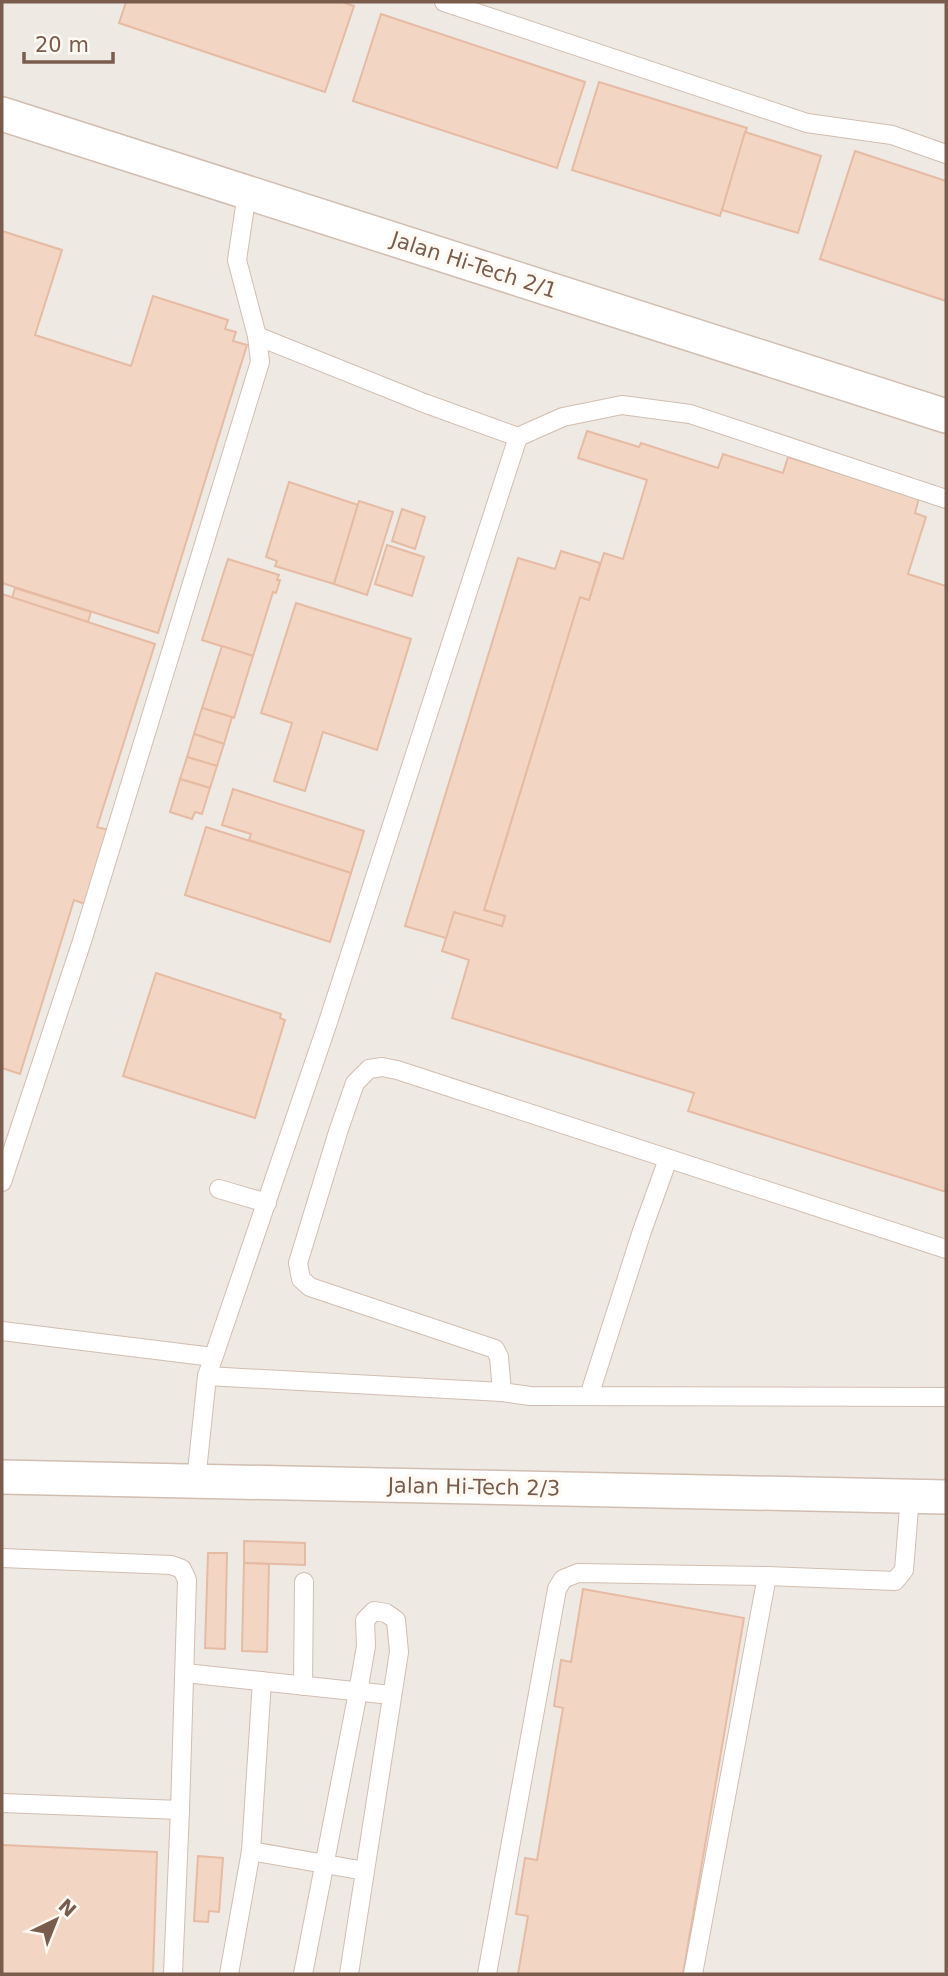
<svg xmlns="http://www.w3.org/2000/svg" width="948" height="1976" viewBox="0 0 948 1976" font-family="'DejaVu Sans',sans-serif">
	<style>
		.industrial { fill: #efe9e4 }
		.building { fill: #f3d5c3; stroke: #e6bba3; stroke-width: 2 }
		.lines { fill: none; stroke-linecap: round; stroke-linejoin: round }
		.lane-casing { stroke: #d1beb0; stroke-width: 20 }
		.street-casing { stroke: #d1beb0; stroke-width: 36 }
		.lane { stroke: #fff; stroke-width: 18 }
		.street { stroke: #fff; stroke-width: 33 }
		.labels { text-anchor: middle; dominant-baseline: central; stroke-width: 7; stroke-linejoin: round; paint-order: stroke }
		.street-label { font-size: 21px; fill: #7a5c4d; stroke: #fffaf3 }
	</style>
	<rect width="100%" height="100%" fill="#fdf6ec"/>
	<rect class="industrial" x="2" y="2" width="944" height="1972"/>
	<g class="building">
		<polygon points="126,2 342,2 354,6 325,92 119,23"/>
		<polygon points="381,14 585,82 557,168 353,101"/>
		<polygon points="599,82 747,128 720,216 572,170"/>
		<polygon points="745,132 821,156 798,233 722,210"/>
		<polygon points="855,151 946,181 946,301 820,259"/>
		<polygon points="2,231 62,250 35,335 131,366 153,296 228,320 225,329 236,332 233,341 247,345 158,633 2,583"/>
		<polygon points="587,431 639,447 641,443 718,468 723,454 783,473 788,457 919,498 915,513 926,517 908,574 946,586 946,1192 688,1111 694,1093 452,1018 469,960 442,951 454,912 502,926 505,916 484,910 580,597 589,600 604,553 623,559 647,480 578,458"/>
		<polygon points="289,482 358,505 334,584 275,566 277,561 266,557"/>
		<polygon points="359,501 393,512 367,595 334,584"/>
		<polygon points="402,509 425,517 415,549 392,541"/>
		<polygon points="387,545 424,557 412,596 375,584"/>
		<polygon points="561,551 600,563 589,600 580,597 484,910 505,916 502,926 454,912 446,938 405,926 518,558 555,569"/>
		<polygon points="228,559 279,575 277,580 280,580 276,593 273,592 253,656 202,640"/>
		<polygon points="15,588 91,612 88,622 12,598"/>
		<polygon points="2,594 155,644 97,827 108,830 85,904 74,900 20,1074 2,1068"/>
		<polygon points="296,603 411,639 377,750 323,732 305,791 274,781 292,723 261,713"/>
		<polygon points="222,646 253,656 234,718 202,708"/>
		<polygon points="202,708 232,717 224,744 194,734"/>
		<polygon points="194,734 224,744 217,766 187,757"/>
		<polygon points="187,757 217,766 210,788 180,779"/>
		<polygon points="180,779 210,788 202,814 195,812 192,819 170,812"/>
		<polygon points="233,789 364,831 351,873 249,840 251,834 222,825"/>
		<polygon points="206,827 351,873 330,942 185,895"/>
		<polygon points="156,973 281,1014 280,1018 285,1020 255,1118 123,1076"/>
		<polygon points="244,1541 305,1543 305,1565 244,1563"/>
		<polygon points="208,1553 227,1553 225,1649 205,1648"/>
		<polygon points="244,1563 269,1564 267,1652 242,1651"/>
		<polygon points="583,1589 744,1618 683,1974 518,1974 528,1916 516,1914 525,1858 537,1860 563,1708 554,1706 561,1660 571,1662"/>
		<polygon points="2,1845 157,1852 153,1974 2,1974"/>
		<polygon points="198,1856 223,1858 219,1912 209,1911 208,1922 194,1921"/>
	</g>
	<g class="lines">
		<defs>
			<g id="lane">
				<polyline points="444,2 807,123 892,135 946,154"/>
				<polyline points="257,336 424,403 518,437 563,417 622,405 690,414 946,499"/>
				<polyline points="2,1182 82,941 260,362 257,336 237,260 247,193"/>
				<polyline points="219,1189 267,1203"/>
				<polyline points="2,1331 213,1357"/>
				<polyline points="207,1376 502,1392 530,1396 946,1397"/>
				<polyline points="502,1392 499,1357 495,1349 310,1287 301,1279 298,1263 338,1132 355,1083 369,1069 382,1067 397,1070 946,1249"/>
				<polyline points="589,1396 642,1231 668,1159"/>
				<polyline points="196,1481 207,1376 328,1022 518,437"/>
				<polyline points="2,1558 171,1565 182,1569 187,1580 180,1810 2,1803"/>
				<polyline points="185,1673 391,1695"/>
				<polyline points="303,1686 304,1582"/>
				<polyline points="251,1851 365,1871"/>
				<polyline points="173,1974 180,1810"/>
				<polyline points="229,1974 251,1851 262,1681"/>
				<polyline points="303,1974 358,1692 366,1646 365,1620 374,1611 386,1613 396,1620 399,1652 349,1974"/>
				<polyline points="487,1974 557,1589 563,1579 578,1573 767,1576 895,1581 904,1570 910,1496"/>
				<polyline points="693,1974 767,1576"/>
			</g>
			<g id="street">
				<polyline points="2,114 946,416"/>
				<polyline points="2,1477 946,1497"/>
			</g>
		</defs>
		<use href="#lane" class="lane-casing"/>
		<use href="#street" class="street-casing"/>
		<use href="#lane" class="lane"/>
		<use href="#street" class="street"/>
	</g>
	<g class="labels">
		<g class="street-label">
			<text transform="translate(474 265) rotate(18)">Jalan Hi-Tech 2/1</text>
			<text transform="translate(474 1487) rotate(1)">Jalan Hi-Tech 2/3</text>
		</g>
	</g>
	<rect width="948" height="1976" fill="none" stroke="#7a5c4d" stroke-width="7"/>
	<g transform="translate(56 1920) rotate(43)" stroke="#fffaf3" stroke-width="5" paint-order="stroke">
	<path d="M0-5L12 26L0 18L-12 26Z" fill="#7a5c4d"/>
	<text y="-10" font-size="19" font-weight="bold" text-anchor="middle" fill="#7a5c4d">N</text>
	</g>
	<path d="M24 52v10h89v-10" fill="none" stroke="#7a5c4d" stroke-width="3.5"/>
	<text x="35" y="52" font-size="21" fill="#7a5c4d" stroke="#fffaf3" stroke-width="5" paint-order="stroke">20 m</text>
</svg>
